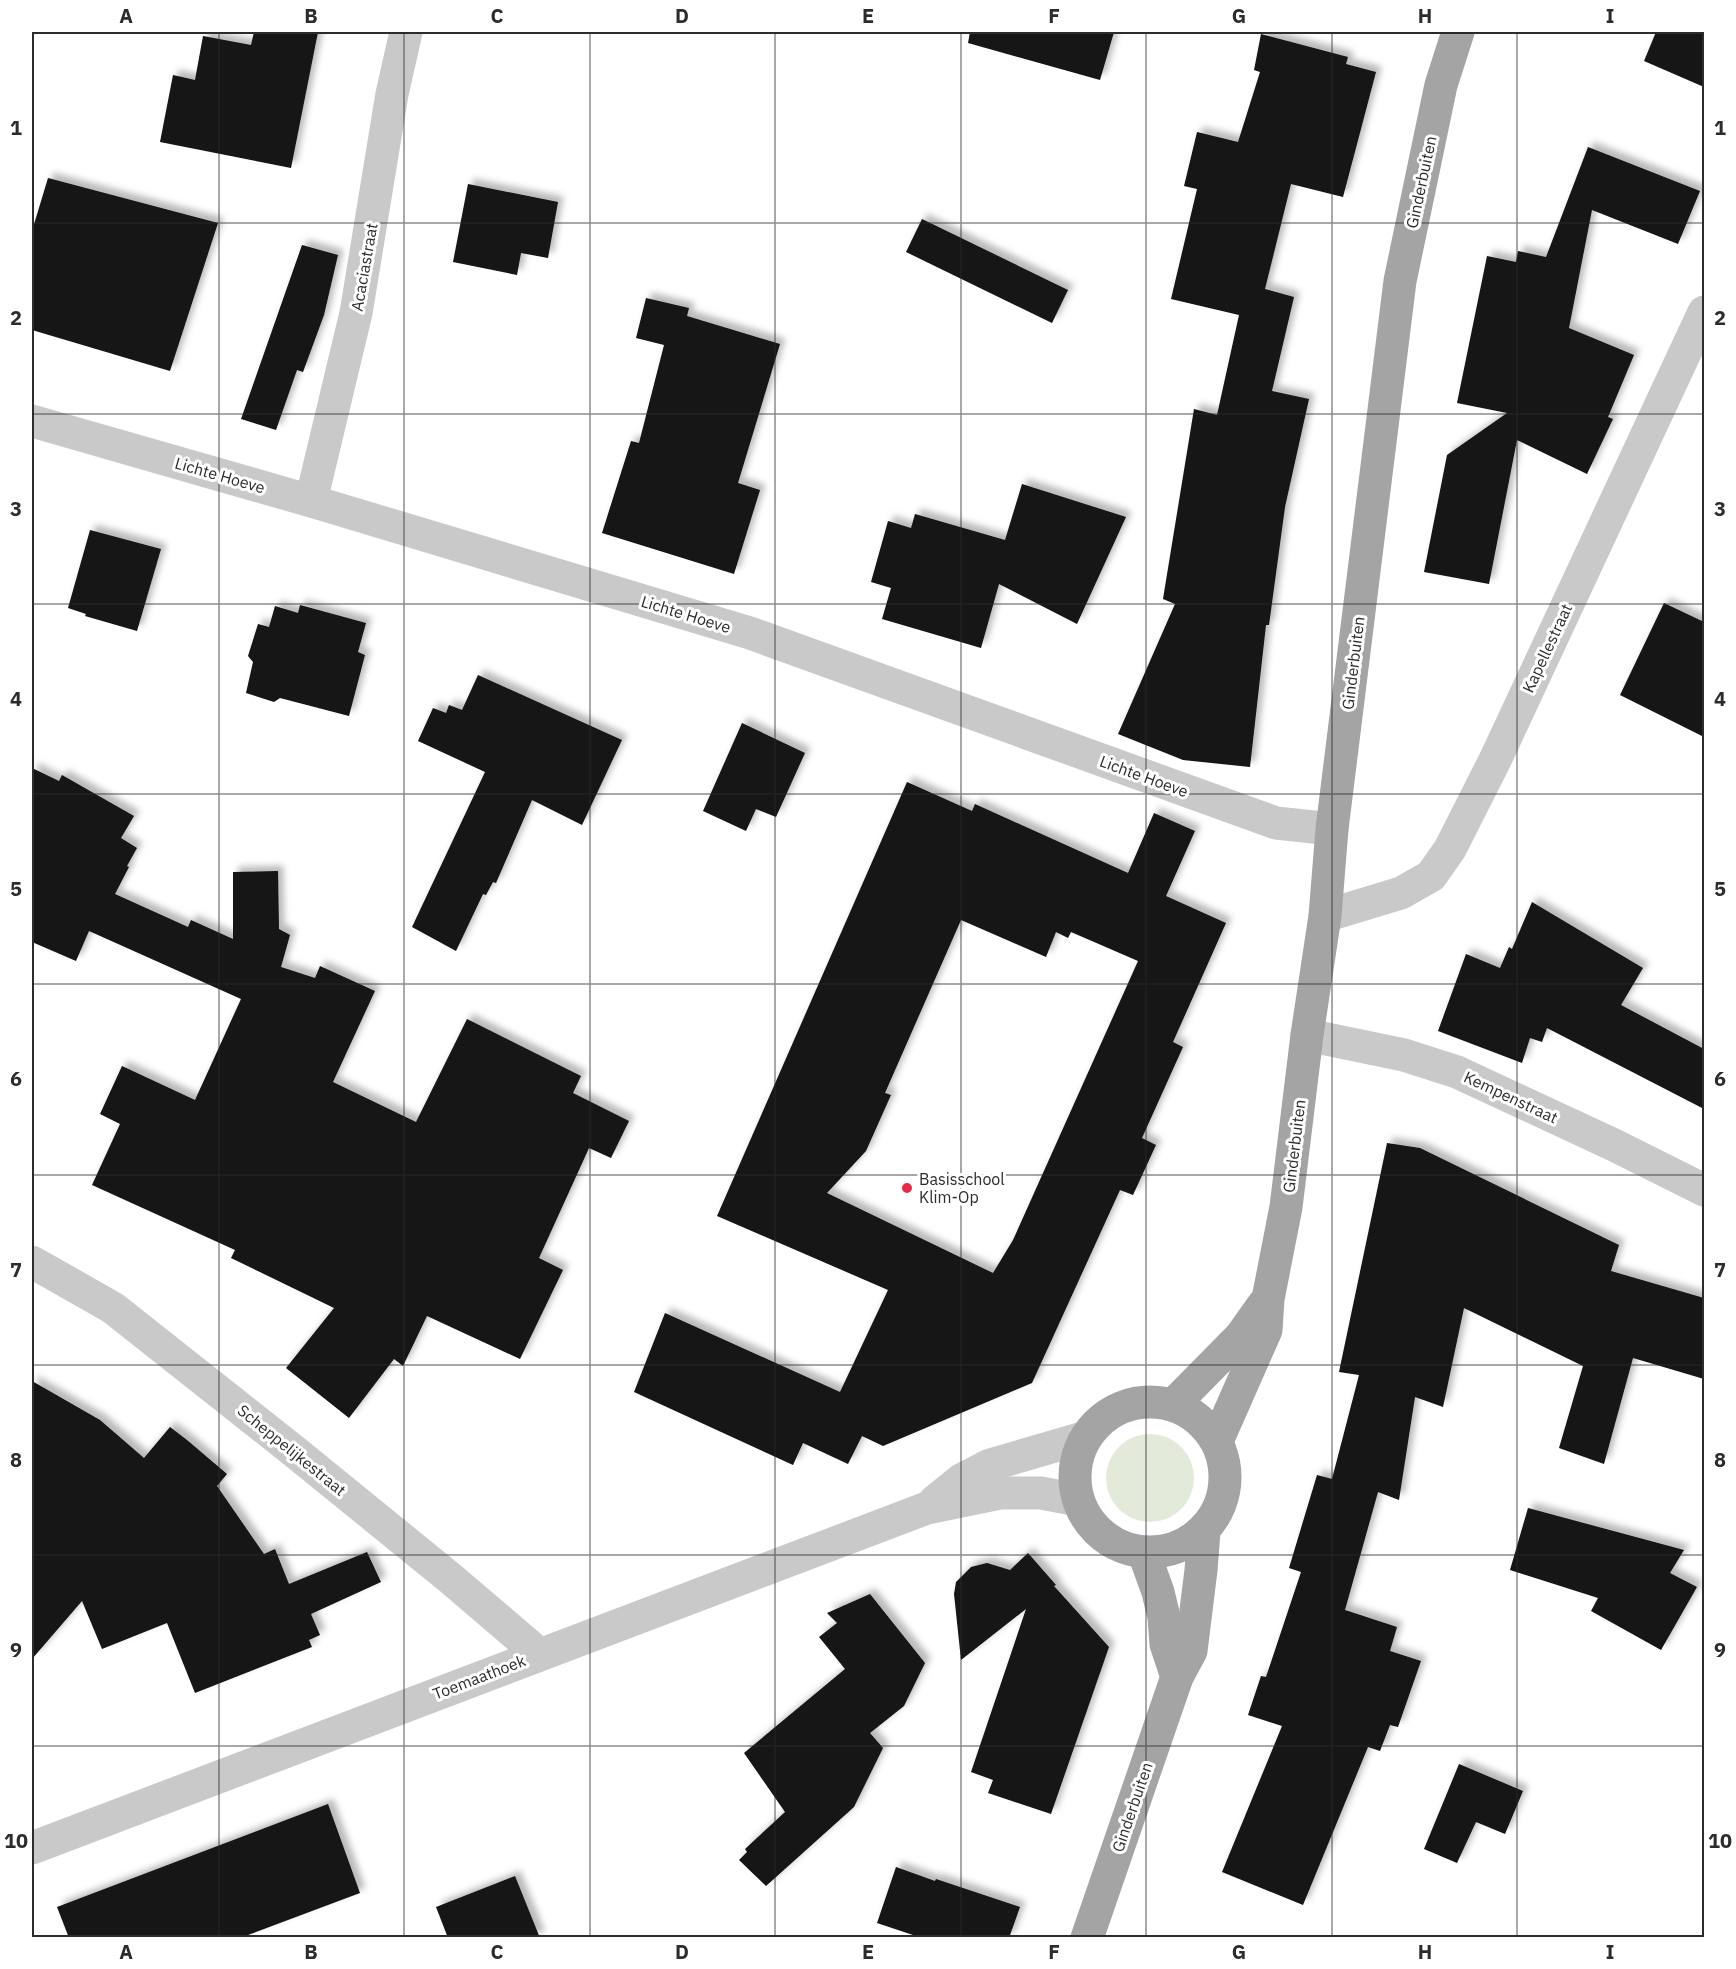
<svg xmlns="http://www.w3.org/2000/svg" width="1736" height="1969" viewBox="0 0 1736 1969" font-family="'IBM Plex Sans',sans-serif">
	<style>
		.green { fill: #e4ead9 }
		.building { fill: #131313; fill-rule: evenodd; filter: url(#shadow) }
		.lines { fill: none; stroke-linecap: round; stroke-linejoin: round }
		.minor { stroke: #c9c9c9; stroke-width: 33 }
		.major { stroke: #a4a4a4; stroke-width: 33 }
		.grid { fill: none; stroke: #2c2c2c; stroke-width: 1.5; stroke-opacity: 0.55 }
		.poi-dot { fill: #e52c47; stroke: #fff; stroke-width: 2 }
		.labels { text-anchor: middle; dominant-baseline: central; stroke-width: 6; stroke-linejoin: round; paint-order: stroke }
		.street-label { font-size: 16px; fill: #2c2c2c; stroke: #fff }
		.poi-label { font-size: 16px; fill: #2c2c2c; stroke: #fff; text-anchor: start }
		.neatline { fill: none; stroke: #2c2c2c; stroke-width: 2 }
		.grid-label { font-size: 20px; text-anchor: middle; font-weight: bold; fill: #2c2c2c }
	</style>
	<defs>
		<filter id="shadow"><feDropShadow dx="5.5" dy="-5.5" stdDeviation="3" flood-color="#0004"/></filter>
	</defs>
	<rect width="100%" height="100%" fill="#fff"/>
	<circle class="green" cx="1150" cy="1478" r="44"/>
	<g class="building">
		<polygon points="254,32 318,32 291,168 160,142 173,75 195,80 203,36 251,45"/>
		<polygon points="970,32 1114,32 1100,80 968,43"/>
		<polygon points="1656,32 1704,32 1704,87 1644,61"/>
		<polygon points="1261,34 1348,57 1346,64 1376,72 1343,197 1291,184 1265,289 1294,297 1272,391 1309,399 1285,507 1269,625 1266,625 1250,767 1183,760 1118,734 1175,604 1163,599 1194,409 1217,415 1239,315 1171,299 1197,189 1184,186 1197,132 1238,142 1260,72 1254,70"/>
		<polygon points="1588,147 1700,191 1678,244 1592,210 1569,328 1634,355 1608,417 1613,419 1587,474 1517,440 1489,584 1424,572 1447,455 1507,413 1457,403 1487,256 1516,262 1518,251 1546,257"/>
		<polygon points="48,178 218,223 170,371 32,330 32,231"/>
		<polygon points="468,184 558,202 548,258 521,253 517,275 453,262"/>
		<polygon points="922,219 1068,290 1052,323 906,252"/>
		<polygon points="302,245 338,255 324,315 303,372 297,370 276,430 241,419"/>
		<polygon points="646,298 689,308 687,316 780,344 738,483 760,490 734,574 602,533 631,441 639,443 664,345 636,338"/>
		<polygon points="1022,484 1126,517 1077,624 999,584 981,648 882,619 891,588 871,582 888,521 911,528 915,514 1005,540"/>
		<polygon points="90,530 161,549 137,631 85,616 86,614 68,608"/>
		<polygon points="1664,603 1704,622 1704,737 1620,695"/>
		<polygon points="300,605 366,623 358,652 365,655 349,716 280,698 274,702 246,693 253,662 248,656 258,624 269,627 275,606 298,613"/>
		<polygon points="478,675 622,740 582,825 532,800 496,883 493,882 486,895 483,894 456,951 412,927 485,772 418,741 433,708 446,713 449,705 462,710"/>
		<polygon points="742,723 805,753 776,817 756,809 746,831 703,811"/>
		<polygon points="32,768 59,781 62,775 134,816 121,838 137,848 127,866 129,867 115,894 188,927 191,920 233,939 233,872 278,871 279,929 290,935 281,967 315,978 320,966 375,991 333,1082 416,1122 467,1019 581,1076 573,1093 629,1121 611,1158 589,1148 539,1258 563,1270 520,1359 427,1316 403,1366 394,1359 349,1418 286,1368 334,1308 231,1258 235,1250 92,1185 120,1124 100,1114 122,1066 195,1100 241,999 89,931 76,961 32,942"/>
		<path d="M907 782 972 811 975 804 1128 873 1154 813 1195 831 1166 896 1226 923 1173 1042 1183 1047 1142 1138 1156 1145 1133 1195 1120 1190 1032 1383 883 1446 862 1436 848 1464 803 1443 793 1465 634 1392 665 1313 840 1392 888 1290 717 1216ZM961 920 1046 957 1056 932 1068 938 1071 932 1138 961 1013 1240 993 1273 827 1193 866 1151 891 1095 885 1093Z"/>
		<polygon points="1532,902 1643,968 1621,1005 1704,1049 1704,1109 1547,1028 1542,1042 1530,1038 1522,1063 1438,1031 1466,954 1500,968 1509,947 1512,949"/>
		<polygon points="1387,1143 1420,1148 1619,1245 1611,1271 1704,1298 1704,1379 1633,1358 1604,1464 1559,1448 1583,1366 1464,1308 1443,1407 1415,1397 1399,1500 1378,1492 1345,1610 1397,1627 1390,1651 1421,1661 1398,1727 1390,1725 1380,1751 1368,1747 1303,1905 1222,1872 1282,1726 1248,1715 1261,1676 1266,1677 1301,1572 1289,1568 1317,1475 1332,1479 1359,1375 1339,1372"/>
		<polygon points="32,1381 100,1420 144,1458 170,1427 187,1440 227,1474 217,1486 264,1554 275,1549 289,1584 367,1552 381,1582 311,1614 320,1635 309,1640 312,1647 195,1693 167,1623 102,1649 82,1601 32,1659"/>
		<polygon points="1528,1508 1684,1550 1670,1573 1697,1587 1661,1650 1591,1611 1598,1598 1510,1570"/>
		<polygon points="1028,1553 1056,1585 1054,1586 1109,1647 1051,1814 988,1793 993,1780 971,1772 1026,1609 961,1660 954,1594 956,1582 971,1567 987,1563 1010,1570"/>
		<polygon points="870,1594 925,1663 904,1706 870,1733 883,1748 854,1807 766,1886 739,1860 747,1852 745,1849 785,1812 744,1753 845,1669 819,1637 837,1623 827,1613"/>
		<polygon points="1459,1764 1523,1791 1505,1834 1476,1822 1457,1863 1424,1849"/>
		<polygon points="328,1804 360,1893 240,1938 69,1938 57,1907"/>
		<polygon points="896,1867 935,1881 936,1879 1020,1907 1009,1938 922,1938 877,1923"/>
		<polygon points="515,1876 540,1938 448,1938 436,1907"/>
	</g>
	<g class="lines">
		<g class="minor">
			<polyline points="32,421 311,501 750,633 1276,823 1332,829"/>
			<polyline points="311,501 356,313 392,94 406,32"/>
			<polyline points="1325,916 1401,893 1431,876 1450,849 1496,758 1704,312"/>
			<polyline points="1307,1035 1404,1055 1457,1072 1614,1145 1704,1190"/>
			<polyline points="32,1262 113,1308 295,1452 450,1578 539,1654"/>
			<polyline points="935,1501 961,1480 990,1465 1086,1437"/>
			<polyline points="32,1848 927,1508 1000,1493 1041,1493 1078,1500"/>
		</g>
		<g class="major">
			<circle cx="1150" cy="1477" r="75"/>
			<polyline points="1173,1405 1241,1336 1263,1305"/>
			<polyline points="1217,1441 1266,1330 1268,1299 1286,1207 1307,1035 1325,916 1332,829 1400,281 1441,85 1458,32"/>
			<polyline points="1144,1553 1158,1592 1164,1617 1166,1644 1177,1677"/>
			<polyline points="1087,1938 1177,1677 1191,1651 1201,1570 1204,1531"/>
		</g>
	</g>
	<path class="grid" d="M219 32V1938M404 32V1938M590 32V1938M775 32V1938M961 32V1938M1146 32V1938M1332 32V1938M1517 32V1938M32 223H1704M32 414H1704M32 604H1704M32 794H1704M32 984H1704M32 1175H1704M32 1365H1704M32 1555H1704M32 1746H1704"/>
	<circle class="poi-dot" cx="907" cy="1188" r="6"/>
	<g class="labels">
		<g class="street-label">
			<text transform="translate(1421 182) rotate(-78)">Ginderbuiten</text>
			<text transform="translate(364 267) rotate(-80)">Acaciastraat</text>
			<text transform="translate(220 475) rotate(16)">Lichte Hoeve</text>
			<text transform="translate(686 614) rotate(17)">Lichte Hoeve</text>
			<text transform="translate(1547 648) rotate(-65)">Kapellestraat</text>
			<text transform="translate(1353 663) rotate(-83)">Ginderbuiten</text>
			<text transform="translate(1144 776) rotate(20)">Lichte Hoeve</text>
			<text transform="translate(1511 1097) rotate(25)">Kempenstraat</text>
			<text transform="translate(1294 1146) rotate(-83)">Ginderbuiten</text>
			<text transform="translate(292 1450) rotate(39)">Scheppelijkestraat</text>
			<text transform="translate(479 1677) rotate(-21)">Toemaathoek</text>
			<text transform="translate(1132 1807) rotate(-71)">Ginderbuiten</text>
		</g>
		<g class="poi-label">
			<text x="919" y="1179">Basisschool<tspan x="919" dy="18">Klim-Op</tspan></text>
		</g>
	</g>
	<rect width="1736" height="1969" fill="none" stroke="#ffffff" stroke-width="66"/>
	<rect x="33" y="33" width="1670" height="1903" class="neatline"/>
	<g class="grid-label">
		<text x="126" y="23">A</text>
		<text x="311" y="23">B</text>
		<text x="497" y="23">C</text>
		<text x="682" y="23">D</text>
		<text x="868" y="23">E</text>
		<text x="1054" y="23">F</text>
		<text x="1239" y="23">G</text>
		<text x="1425" y="23">H</text>
		<text x="1610" y="23">I</text>
		<text x="16" y="135">1</text>
		<text x="1720" y="135">1</text>
		<text x="16" y="325">2</text>
		<text x="1720" y="325">2</text>
		<text x="16" y="516">3</text>
		<text x="1720" y="516">3</text>
		<text x="16" y="706">4</text>
		<text x="1720" y="706">4</text>
		<text x="16" y="896">5</text>
		<text x="1720" y="896">5</text>
		<text x="16" y="1086">6</text>
		<text x="1720" y="1086">6</text>
		<text x="16" y="1277">7</text>
		<text x="1720" y="1277">7</text>
		<text x="16" y="1467">8</text>
		<text x="1720" y="1467">8</text>
		<text x="16" y="1657">9</text>
		<text x="1720" y="1657">9</text>
		<text x="16" y="1848">10</text>
		<text x="1720" y="1848">10</text>
		<text x="126" y="1959">A</text>
		<text x="311" y="1959">B</text>
		<text x="497" y="1959">C</text>
		<text x="682" y="1959">D</text>
		<text x="868" y="1959">E</text>
		<text x="1054" y="1959">F</text>
		<text x="1239" y="1959">G</text>
		<text x="1425" y="1959">H</text>
		<text x="1610" y="1959">I</text>
	</g>
</svg>
